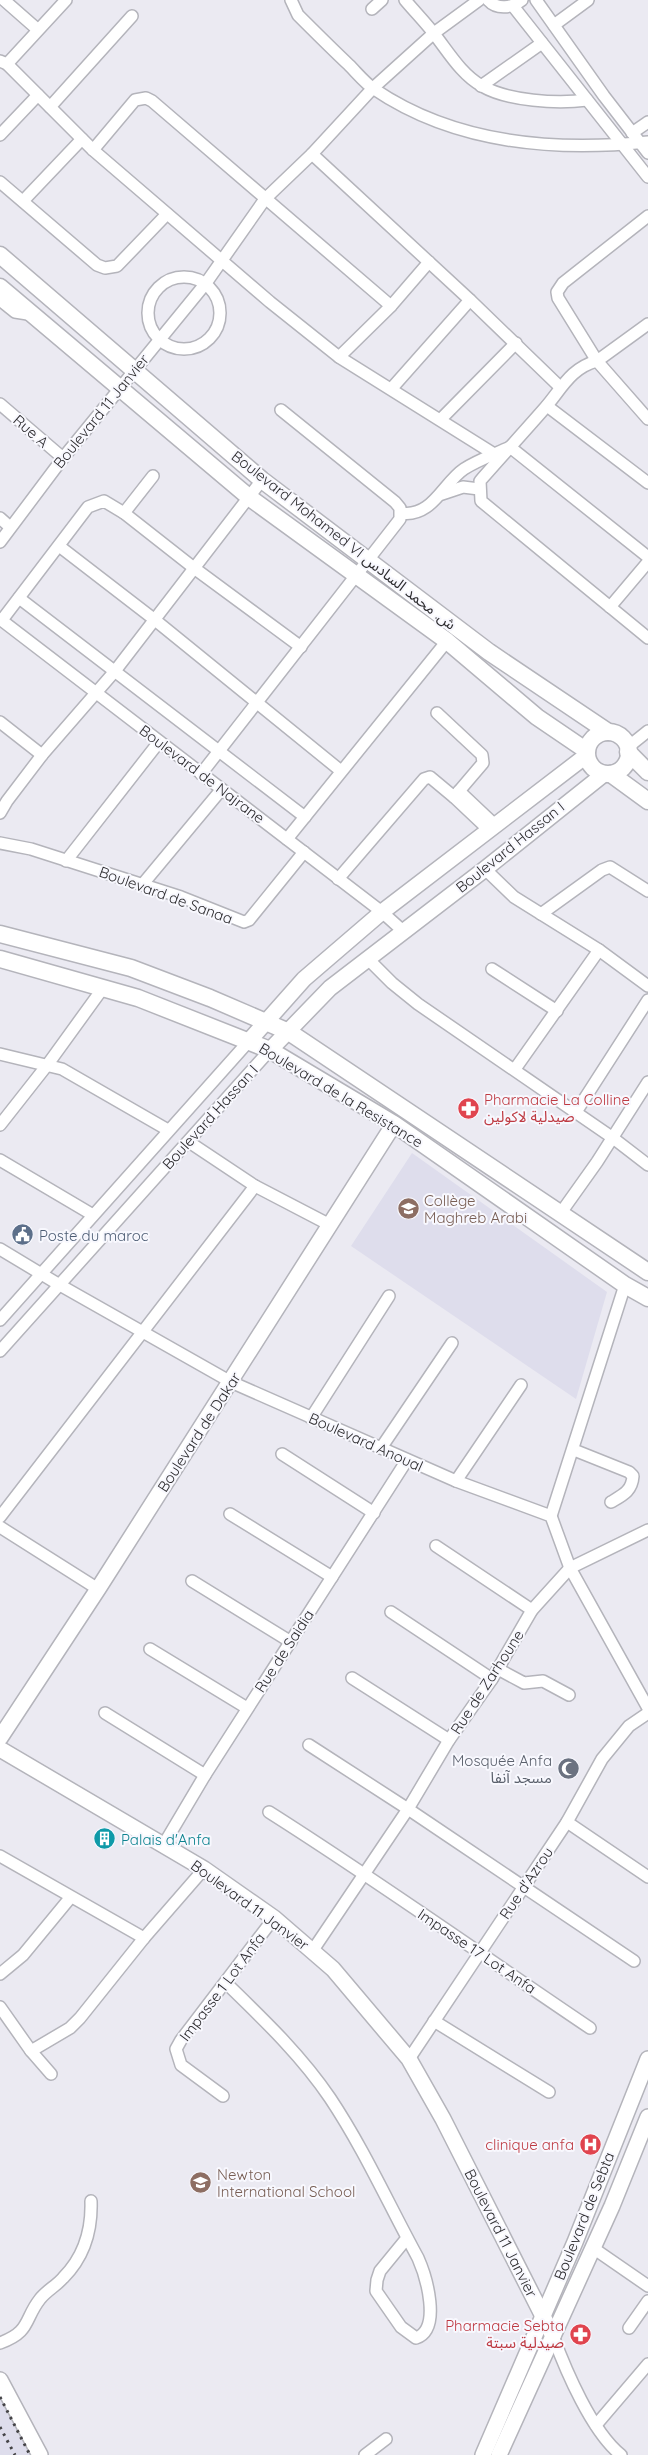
<svg xmlns="http://www.w3.org/2000/svg" width="648" height="2455" viewBox="0 0 648 2455" font-family="Quicksand,'Noto Sans Arabic',sans-serif">
	<style>
		.built { fill: #deddec }
		.lines { fill: none; stroke-linecap: round; stroke-linejoin: round }
		.minor-casing { stroke: #b4b4bb; stroke-width: 14 }
		.tertiary-casing { stroke: #b4b4bb; stroke-width: 18 }
		.secondary-casing { stroke: #b4b4bb; stroke-width: 19 }
		.minor { stroke: #fff; stroke-width: 11 }
		.tertiary { stroke: #fff; stroke-width: 15 }
		.secondary { stroke: #fff; stroke-width: 16 }
		.rail { stroke: #444346; stroke-width: 3; stroke-dasharray: 2.5 5; stroke-linecap: butt }
		.labels { text-anchor: middle; dominant-baseline: central; stroke-width: 4; stroke-linejoin: round; paint-order: stroke }
		.street-label { font-size: 15px; fill: #2d2c2f; stroke: #f8f8fe }
		.health-label { font-size: 15px; fill: #be3a42; stroke: #f8f8fe; text-anchor: end }
		.education-label { font-size: 15px; fill: #785e54; stroke: #f8f8fe; text-anchor: start }
		.service-label { font-size: 15px; fill: #4e5e75; stroke: #f8f8fe; text-anchor: start }
		.worship-label { font-size: 15px; fill: #5b616d; stroke: #f8f8fe; text-anchor: end }
		.culture-label { font-size: 15px; fill: #0d838f; stroke: #f8f8fe; text-anchor: start }
	</style>
	<rect width="100%" height="100%" fill="#ebeaf2"/>
	<g class="built">
		<polygon points="412,1153 607,1292 576,1399 351,1246"/>
		<polygon points="0,2389 35,2455 0,2455"/>
	</g>
	<g class="lines">
		<defs>
			<g id="minor">
				<polyline points="4,0 37,29"/>
				<path d="M291 0 298 15C315 32 332 49 349 65 357 73 365 83 374 89 455 144 553 152 648 142"/>
				<path d="M405 0C415 12 426 23 435 35 449 53 462 75 482 86 508 101 557 104 587 100"/>
				<path d="M488 0C497 10 512 8 522 0"/>
				<polyline points="536,0 604,96 648,153"/>
				<polyline points="513,6 648,177"/>
				<polyline points="372,9 382,0"/>
				<polyline points="554,25 588,0"/>
				<polyline points="0,61 7,64 93,150 270,302 339,357 494,454"/>
				<polyline points="7,64 66,0"/>
				<polyline points="481,86 542,43"/>
				<polyline points="50,107 132,16"/>
				<polyline points="632,133 648,122"/>
				<polyline points="0,135 38,95"/>
				<polyline points="93,150 135,100 146,98 152,101 391,306"/>
				<polyline points="312,154 470,300 560,387"/>
				<polyline points="0,182 97,265 105,268 117,266 167,214"/>
				<polyline points="23,201 82,139"/>
				<polyline points="648,216 563,283 557,292 558,298 597,361 648,324"/>
				<circle cx="184" cy="313" r="36"/>
				<polyline points="0,300 15,312 34,315"/>
				<polyline points="339,357 391,306 429,262"/>
				<polyline points="392,388 470,300"/>
				<polyline points="0,404 63,458"/>
				<polyline points="547,406 648,483"/>
				<polyline points="441,419 516,343"/>
				<path d="M648 419 597 361C570 368 561 390 544 409 523 433 501 457 480 481L481 501 648 638"/>
				<polyline points="442,494 463,487 479,489"/>
				<polyline points="124,513 153,476"/>
				<path d="M401 513C432 518 443 483 464 469 478 460 495 454 510 447L648 557"/>
				<polyline points="0,518 10,527"/>
				<polyline points="0,542 63,458 206,283 265,199 312,154 373,88 434,33 479,0"/>
				<polyline points="59,546 155,620 341,771"/>
				<polyline points="19,598 305,817"/>
				<polyline points="610,607 648,562"/>
				<polyline points="0,619 382,912 403,931"/>
				<polyline points="2,620 88,507 104,501 124,513 194,568 301,647"/>
				<polyline points="0,722 42,755"/>
				<polyline points="628,747 648,731"/>
				<polyline points="201,774 400,519 400,508 395,502 281,410"/>
				<polyline points="459,791 496,826"/>
				<polyline points="454,797 490,831"/>
				<polyline points="0,813 7,801 42,755 115,671 262,480"/>
				<polyline points="287,839 447,641"/>
				<polyline points="0,843 31,849 181,897 244,922 249,920 304,852"/>
				<polyline points="66,861 159,742"/>
				<polyline points="485,869 514,897 599,950 648,986"/>
				<polyline points="338,879 424,779 430,777 454,797 483,763 482,755 437,713"/>
				<polyline points="142,885 221,790"/>
				<polyline points="541,914 602,870 610,867 648,891"/>
				<polyline points="367,958 392,983 418,1004 613,1138 648,1165"/>
				<polyline points="492,969 557,1011"/>
				<polyline points="0,1054 62,1069 168,1130"/>
				<polyline points="515,1069 599,950"/>
				<polyline points="576,1112 648,1000"/>
				<polyline points="0,1125 48,1064 103,988"/>
				<polyline points="189,1142 255,1186 330,1225"/>
				<polyline points="0,1160 93,1215"/>
				<polyline points="560,1214 597,1162 648,1082"/>
				<polyline points="0,1249 58,1284 231,1382 456,1481 551,1516 570,1568 648,1708"/>
				<polyline points="0,1320 249,1041"/>
				<polyline points="0,1351 270,1050"/>
				<polyline points="311,1418 389,1296"/>
				<polyline points="381,1448 452,1343"/>
				<path d="M574 1450 629 1472 633 1476C632 1491 623 1495 611 1502"/>
				<polyline points="282,1454 374,1513"/>
				<polyline points="456,1481 521,1385"/>
				<polyline points="230,1514 332,1577"/>
				<polyline points="551,1516 625,1285"/>
				<polyline points="0,1517 255,1186"/>
				<polyline points="0,1527 98,1589"/>
				<polyline points="436,1546 532,1610"/>
				<polyline points="192,1581 291,1642"/>
				<polyline points="391,1612 492,1679"/>
				<polyline points="150,1649 247,1708"/>
				<polyline points="498,1669 524,1683 543,1681 569,1695"/>
				<polyline points="352,1678 449,1740"/>
				<polyline points="105,1713 205,1775"/>
				<polyline points="309,1745 408,1809 634,1961"/>
				<path d="M269 1812C378 1881 483 1956 590 2028"/>
				<polyline points="567,1822 648,1877"/>
				<polyline points="164,1844 205,1775 407,1460"/>
				<polyline points="0,1856 144,1938"/>
				<polyline points="313,1950 408,1809 449,1740 492,1679 532,1610 570,1568 648,1530"/>
				<polyline points="0,1974 23,1955 70,1898"/>
				<path d="M226 1983C263 2019 301 2055 330 2098 364 2149 389 2205 418 2258 426 2276 442 2329 416 2338L401 2327 376 2291 377 2280 380 2271 407 2238"/>
				<polyline points="0,2007 31,2051 51,2074"/>
				<polyline points="434,2021 549,2092"/>
				<polyline points="31,2051 70,2028 80,2018 144,1938 204,1869"/>
				<polyline points="409,2059 567,1822 602,1759 629,1726 648,1713"/>
				<polyline points="223,2096 181,2065 176,2049 181,2040 274,1918"/>
				<polyline points="593,2248 648,2286"/>
				<polyline points="629,2328 648,2301"/>
				<path d="M553 2336C566 2371 592 2432 621 2455"/>
				<path d="M0 2343C31 2332 24 2319 40 2299 46 2291 56 2286 63 2278 84 2257 92 2230 91 2201"/>
				<polyline points="596,2425 648,2364"/>
				<polyline points="365,2455 386,2439"/>
			</g>
			<g id="tertiary">
				<polyline points="249,1041 304,979 382,912 587,755"/>
				<polyline points="270,1050 330,988 485,869 604,774"/>
				<polyline points="0,1738 98,1589 394,1124"/>
				<polyline points="0,1749 204,1869 274,1918 333,1969 409,2059 443,2119 553,2336"/>
				<polyline points="0,2380 40,2455"/>
				<polyline points="483,2455 575,2242 648,2059"/>
				<polyline points="499,2455 612,2206 648,2117"/>
			</g>
			<g id="secondary">
				<polyline points="0,255 262,480 489,652 608,732"/>
				<polyline points="0,287 250,498 447,641 537,717 587,751"/>
				<circle cx="608" cy="753" r="21"/>
				<polyline points="628,752 648,772"/>
				<polyline points="611,774 648,801"/>
				<polyline points="0,934 131,968 210,998 289,1032 648,1272"/>
				<polyline points="0,959 138,998 270,1050 394,1124 625,1285 648,1298"/>
			</g>
		</defs>
		<use href="#minor" class="minor-casing"/>
		<use href="#tertiary" class="tertiary-casing"/>
		<use href="#secondary" class="secondary-casing"/>
		<use href="#minor" class="minor"/>
		<use href="#tertiary" class="tertiary"/>
		<use href="#secondary" class="secondary"/>
		<g class="rail">
			<polyline points="0,2397 30,2455"/>
			<polyline points="0,2427 15,2455"/>
		</g>
	</g>
	<defs>
		<symbol id="pharmacy-disc" viewBox="-11 -11 22 22"><circle r="9.5" fill="#e0444e" stroke="#f8f8fe"/><path d="M-2-6h4v4h4v4h-4v4h-4v-4h-4v-4h4Z" fill="#fff"/></symbol>
		<symbol id="school-disc" viewBox="-11 -11 22 22"><circle r="9.5" fill="#8d6e63" stroke="#f8f8fe"/><path d="M0-5L7-2L0 1L-7-2ZM-4 1L0 2.5L4 1V4Q0 6-4 4Z" fill="#fff"/></symbol>
		<symbol id="civic-disc" viewBox="-11 -11 22 22"><circle r="9.5" fill="#5c6f8a" stroke="#f8f8fe"/><path d="M-.6-6.5H3V-4.5H.6V-3L4-1V1h2V6H-6V1h2V-1L-.6-3ZM-1.2 2.5V6h2.4V2.5Z" fill="#fff"/></symbol>
		<symbol id="mosque-disc" viewBox="-11 -11 22 22"><circle r="9.5" fill="#6b7280" stroke="#f8f8fe"/><path d="M3.5-4.9A6 6 0 1 0 3.5 4.9A5 5 0 1 1 3.5-4.9Z" fill="#fff"/></symbol>
		<symbol id="building-disc" viewBox="-11 -11 22 22"><circle r="9.5" fill="#0f9aa8" stroke="#f8f8fe"/><path d="M-4-6H4V6H1V3H-1V6H-4ZM-2.5-4.3h1.7v1.8h-1.7ZM.8-4.3h1.7v1.8H.8ZM-2.5-1h1.7V.8h-1.7ZM.8-1h1.7V.8H.8Z" fill="#fff"/></symbol>
		<symbol id="hospital-disc" viewBox="-11 -11 22 22"><circle r="9.5" fill="#e0444e" stroke="#f8f8fe"/><path d="M-5-5h3v3.5h4V-5h3V5h-3V1.5h-4V5h-3Z" fill="#fff"/></symbol>
	</defs>
	<g fill-rule="evenodd">
		<use href="#pharmacy-disc" x="456" y="1096" width="25" height="25"/>
		<use href="#school-disc" x="396" y="1196" width="25" height="25"/>
		<use href="#civic-disc" x="10" y="1222" width="25" height="25"/>
		<use href="#mosque-disc" x="556" y="1756" width="25" height="25"/>
		<use href="#building-disc" x="92" y="1826" width="25" height="25"/>
		<use href="#hospital-disc" x="578" y="2132" width="25" height="25"/>
		<use href="#school-disc" x="188" y="2170" width="25" height="25"/>
		<use href="#pharmacy-disc" x="568" y="2322" width="25" height="25"/>
	</g>
	<g class="labels">
		<g class="street-label">
			<text transform="translate(101 411) rotate(-51)">Boulevard 11 Janvier</text>
			<text transform="translate(31 431) rotate(41)">Rue A</text>
			<text transform="translate(344 540) rotate(38)">Boulevard Mohamed VI ش. محمد السادس</text>
			<text transform="translate(202 774) rotate(37)">Boulevard de Najrane</text>
			<text transform="translate(510 847) rotate(-39)">Boulevard Hassan I</text>
			<text transform="translate(166 895) rotate(20)">Boulevard de Sanaa</text>
			<text transform="translate(341 1095) rotate(31)">Boulevard de la Resistance</text>
			<text transform="translate(210 1117) rotate(-48)">Boulevard Hassan I</text>
			<text transform="translate(199 1432) rotate(-57)">Boulevard de Dakar</text>
			<text transform="translate(366 1442) rotate(24)">Boulevard Anoual</text>
			<text transform="translate(284 1651) rotate(-57)">Rue de Saidia</text>
			<text transform="translate(487 1682) rotate(-57)">Rue de Zarhoune</text>
			<text transform="translate(526 1883) rotate(-56)">Rue d'Azrou</text>
			<text transform="translate(250 1905) rotate(36)">Boulevard 11 Janvier</text>
			<text transform="translate(477 1951) rotate(34)">Impasse 17 Lot Anfa</text>
			<text transform="translate(222 1987) rotate(-53)">Impasse 1 Lot Anfa</text>
			<text transform="translate(584 2216) rotate(-68)">Boulevard de Sebta</text>
			<text transform="translate(501 2233) rotate(63)">Boulevard 11 Janvier</text>
		</g>
		<g class="health-label">
			<text x="484" y="1099" text-anchor="start">Pharmacie La Colline<tspan x="484" dy="17">صيدلية لاكولين</tspan></text>
			<text x="574" y="2144">clinique anfa</text>
			<text x="564" y="2325">Pharmacie Sebta<tspan x="564" dy="17">صيدلية سبتة</tspan></text>
		</g>
		<g class="education-label">
			<text x="424" y="1200">Collège<tspan x="424" dy="17">Maghreb Arabi</tspan></text>
			<text x="217" y="2174">Newton<tspan x="217" dy="17">International School</tspan></text>
		</g>
		<g class="service-label">
			<text x="39" y="1235">Poste du maroc</text>
		</g>
		<g class="worship-label">
			<text x="552" y="1760">Mosquée Anfa<tspan x="552" dy="17">مسجد آنفا</tspan></text>
		</g>
		<g class="culture-label">
			<text x="121" y="1839">Palais d'Anfa</text>
		</g>
	</g>
</svg>
